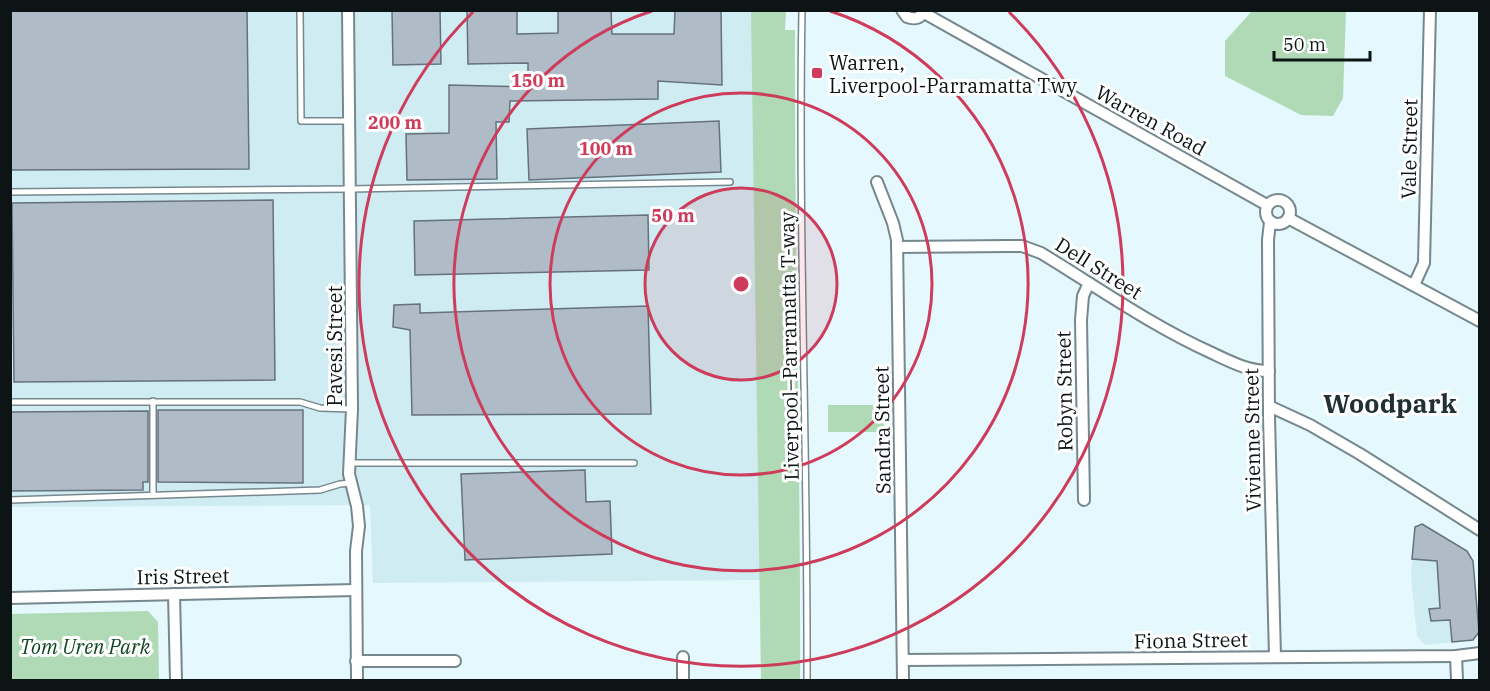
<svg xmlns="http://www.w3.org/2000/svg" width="1490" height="691" font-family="'IBM Plex Serif',serif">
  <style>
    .built { fill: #cfecf2 }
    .green { fill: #afdab5 }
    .building { fill: #afbcc8; stroke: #65717c; stroke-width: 1.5 }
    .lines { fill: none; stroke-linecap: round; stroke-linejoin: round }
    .service-casing { stroke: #76888d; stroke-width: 8 }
    .minor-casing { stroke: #76888d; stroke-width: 14 }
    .service { stroke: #fff; stroke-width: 5 }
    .minor { stroke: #fff; stroke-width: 10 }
    .ring { fill: none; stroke: #cd3d5b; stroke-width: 3 }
    .poi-dot { fill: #cd3d5b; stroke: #fff; stroke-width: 2 }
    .labels { text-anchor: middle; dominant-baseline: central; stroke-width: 6; stroke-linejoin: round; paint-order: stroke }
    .poi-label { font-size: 20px; fill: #0d1415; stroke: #fff; text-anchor: start }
    .street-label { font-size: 20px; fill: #0d1415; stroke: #fff }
    .park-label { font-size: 20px; font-style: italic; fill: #104620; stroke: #fff }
    .district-label { font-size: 26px; font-weight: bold; fill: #203034; stroke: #fff }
    .centre { fill: #cd3d5b; stroke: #fff; stroke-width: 3 }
    .ring-label { font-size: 18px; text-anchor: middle; font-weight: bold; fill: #cd3d5b; stroke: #fff; stroke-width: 6; stroke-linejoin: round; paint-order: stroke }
  </style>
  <rect width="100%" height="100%" fill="#e4f8fd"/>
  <!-- built -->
  <g class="built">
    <polygon points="10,11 761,11 768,580 373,583 370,505 11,507"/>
    <polygon points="1422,524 1467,551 1473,561 1479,632 1473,640 1425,645 1417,636 1411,576 1415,527"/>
  </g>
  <!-- green -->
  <g class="green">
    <path d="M751,11h35l-1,19h10c-1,217 6,434 5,650h-39z"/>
    <polygon points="1252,11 1346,11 1343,98 1333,116 1301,115 1225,76 1225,41"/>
    <rect x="828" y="405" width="56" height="27"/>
    <polygon points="148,611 158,622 159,680 11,680 11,614"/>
  </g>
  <!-- building -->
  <g class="building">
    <polygon points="10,10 247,10 249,169 10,170"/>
    <polygon points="392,10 440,10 441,64 393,65"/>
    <polygon points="467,10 517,10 517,34 558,33 558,10 611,10 612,34 674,34 675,10 721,10 722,85 658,81 658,99 510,101 509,122 496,122 497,179 407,180 406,134 449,133 449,85 528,87 528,63 468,64"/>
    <polygon points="719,121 721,172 529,180 527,129"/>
    <polygon points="273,200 275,380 14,382 12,203"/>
    <polygon points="648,215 649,270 415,275 414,221"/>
    <polygon points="420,304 420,313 648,306 651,414 412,415 410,330 393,327 394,305"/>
    <polygon points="158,410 303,410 303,483 158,482"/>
    <polygon points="148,411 148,482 143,482 143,490 10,491 10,412"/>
    <polygon points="585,470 586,502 610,501 612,554 465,560 461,474"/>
    <polygon points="1422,524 1467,551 1473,561 1479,632 1473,640 1452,642 1450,620 1431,621 1429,609 1440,608 1437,561 1412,559 1415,527"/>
  </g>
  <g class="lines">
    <defs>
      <g id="service">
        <polyline points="300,10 301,121 350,121"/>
        <path d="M802,10c-4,224 6,447 5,670"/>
        <polyline points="10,192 350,189 730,182"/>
        <polyline points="153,401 153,495"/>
        <polyline points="10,402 300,402 320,408 352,409"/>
        <polyline points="349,463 634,463"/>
        <polyline points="10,500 320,490 340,484 351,483"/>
      </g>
      <g id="minor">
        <polyline points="348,10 352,409 349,474 357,506 359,526 356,551 357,680"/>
        <path d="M902,10l5,7c8,3 14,1 18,-7"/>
        <polyline points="924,13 1267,205"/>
        <polyline points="877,182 893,223 897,240 903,680"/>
        <circle cx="1278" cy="212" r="12"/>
        <polyline points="1288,218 1480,321"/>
        <polyline points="1270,222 1268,240 1269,417 1275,657"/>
        <path d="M897,247l110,-1h15l19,7c56,34 111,73 171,100 19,9 36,18 57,18"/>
        <polyline points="1414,285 1424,263 1430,10"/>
        <polyline points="1269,406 1310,425 1360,454 1480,530"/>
        <polyline points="1084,500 1081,320 1083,296 1089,283"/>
        <polyline points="174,594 176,680"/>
        <polyline points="10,598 356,590"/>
        <polyline points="1456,656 1457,680"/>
        <polyline points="683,657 683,680"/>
        <polyline points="903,660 1456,656 1480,653"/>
        <polyline points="356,661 455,661"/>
      </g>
    </defs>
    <!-- service casing -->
    <use href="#service" class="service-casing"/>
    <!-- minor casing -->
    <use href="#minor" class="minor-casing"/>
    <!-- service -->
    <use href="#service" class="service"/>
    <!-- minor -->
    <use href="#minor" class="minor"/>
  </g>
  <!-- distance rings -->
  <circle cx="741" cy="284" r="96" fill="#cd3d5b" fill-opacity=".12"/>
  <g class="ring">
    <circle cx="741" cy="284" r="96"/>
    <circle cx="741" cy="284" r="191"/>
    <path d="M830 11A287 287 0 1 1 652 11"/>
    <path d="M1009 12A382 382 0 1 1 473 12"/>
  </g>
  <!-- markers -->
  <rect class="poi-dot" x="811" y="67" width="12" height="12" rx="3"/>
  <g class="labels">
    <!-- poi labels -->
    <g class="poi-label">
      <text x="829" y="62">Warren,<tspan x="829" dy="23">Liverpool-Parramatta Twy</tspan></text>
    </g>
    <!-- street labels -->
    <g class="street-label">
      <text transform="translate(1151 120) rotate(29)">Warren Road</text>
      <text transform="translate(1409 149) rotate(-89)">Vale Street</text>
      <text transform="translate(1099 268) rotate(32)">Dell Street</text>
      <text transform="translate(334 346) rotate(-90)">Pavesi Street</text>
      <text transform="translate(789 346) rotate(-91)">Liverpool–Parramatta T-way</text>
      <text transform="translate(1064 391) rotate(-91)">Robyn Street</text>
      <text transform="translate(882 430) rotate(-91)">Sandra Street</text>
      <text transform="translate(1252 440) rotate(-91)">Vivienne Street</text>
      <text transform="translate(183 576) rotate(-1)">Iris Street</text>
      <text transform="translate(1191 640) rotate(-1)">Fiona Street</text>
    </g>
    <!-- park labels -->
    <g class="park-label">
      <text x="85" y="646">Tom Uren Park</text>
    </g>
    <!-- district labels -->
    <g class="district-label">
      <text x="1390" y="403">Woodpark</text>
    </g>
  </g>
  <circle cx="741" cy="284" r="9" class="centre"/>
  <g class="ring-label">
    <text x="538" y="87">150 m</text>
    <text x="395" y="129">200 m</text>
    <text x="606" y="155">100 m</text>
    <text x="673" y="222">50 m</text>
  </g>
  <!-- border -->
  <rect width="1490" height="691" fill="none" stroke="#0d1415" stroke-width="24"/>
  <!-- scale -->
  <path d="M1274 51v9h96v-9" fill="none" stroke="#0d1415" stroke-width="3"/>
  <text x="1283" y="51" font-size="18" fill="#0d1415" stroke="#ffffff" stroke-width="4.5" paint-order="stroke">50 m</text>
</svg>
